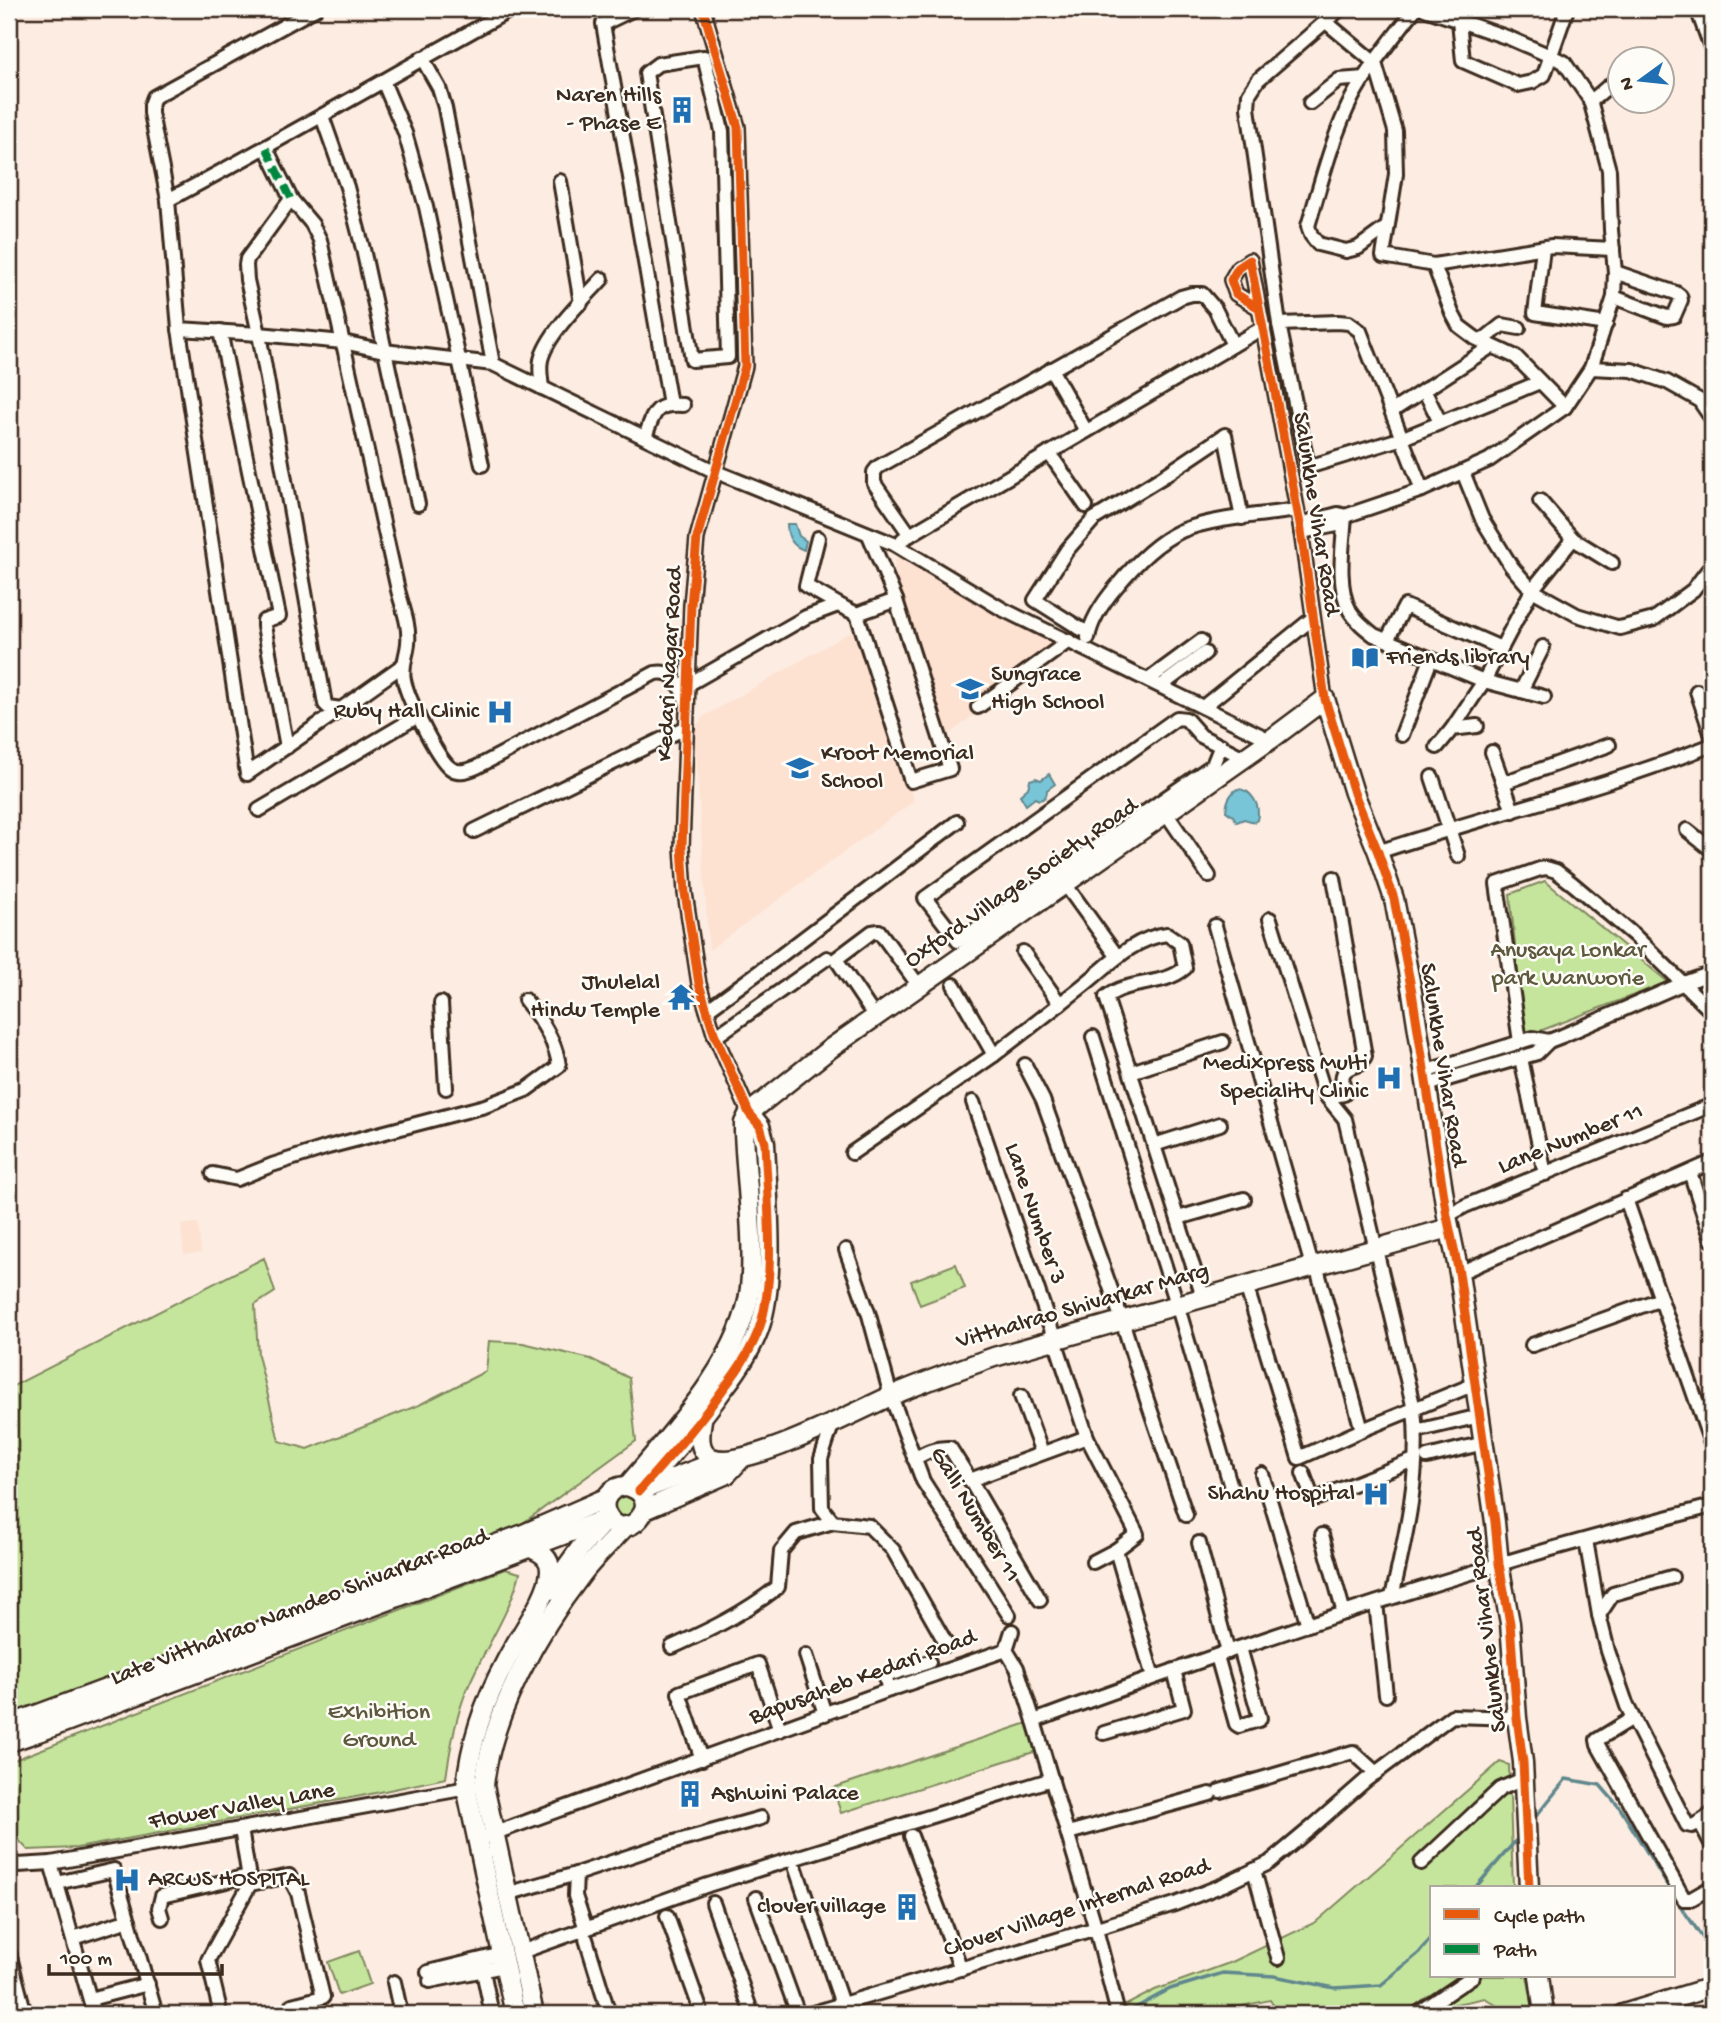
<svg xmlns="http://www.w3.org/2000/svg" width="1721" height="2023" font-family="'Gochi Hand',sans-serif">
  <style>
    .built { fill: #fde1d1 }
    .green { fill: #c5e59d; stroke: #80885e; stroke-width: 2 }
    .water { fill: #78c5d7; stroke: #60878d; stroke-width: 2 }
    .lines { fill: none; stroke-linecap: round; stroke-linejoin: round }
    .stream { stroke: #60878d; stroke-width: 3.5 }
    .street-casing { stroke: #3b2a1e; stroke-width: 18 }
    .secondary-casing { stroke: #3b2a1e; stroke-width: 23 }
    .street { stroke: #fdfcf7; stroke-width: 12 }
    .secondary { stroke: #fdfcf7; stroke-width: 18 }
    .quiet { stroke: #00873e; stroke-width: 7; stroke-dasharray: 14 7; stroke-linecap: butt }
    .cycleway-casing { stroke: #fdfcf7; stroke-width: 13 }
    .cycleway { stroke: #e8590c; stroke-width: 9 }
    .labels { text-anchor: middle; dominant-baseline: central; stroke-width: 5; stroke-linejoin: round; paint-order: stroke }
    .poi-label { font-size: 24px; fill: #3b2a1e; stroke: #fdfcf7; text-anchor: end }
    .street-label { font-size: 24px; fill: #3b2a1e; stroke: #fdfcf7 }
    .park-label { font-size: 24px; fill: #5e593e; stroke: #fdfcf7 }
  </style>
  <rect width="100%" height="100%" fill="#fdece1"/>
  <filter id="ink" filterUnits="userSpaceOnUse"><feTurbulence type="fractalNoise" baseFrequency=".0143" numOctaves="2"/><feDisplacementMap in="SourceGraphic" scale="14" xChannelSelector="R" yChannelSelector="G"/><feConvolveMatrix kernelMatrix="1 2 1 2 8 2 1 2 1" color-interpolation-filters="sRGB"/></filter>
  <g filter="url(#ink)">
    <!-- built -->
    <g class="built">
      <polygon points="899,556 905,556 1066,643 948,735 894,568 895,561"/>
      <polygon points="856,629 914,801 709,950 695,736 697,725 703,717"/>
      <polygon points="198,1223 201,1253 184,1254 181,1225"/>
    </g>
    <!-- green -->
    <g class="green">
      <polygon points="1545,881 1668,982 1524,1037 1510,894"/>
      <polygon points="264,1258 275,1292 255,1305 258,1355 279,1441 308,1449 419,1405 486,1371 489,1341 523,1343 591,1359 629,1378 636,1441 516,1528 26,1716 9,1698 9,1499 14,1493 17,1450 9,1443 9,1388"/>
      <polygon points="956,1264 965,1288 920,1305 911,1281"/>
      <polygon points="652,1487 633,1520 624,1520 608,1507 614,1496"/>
      <path d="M505,1569l15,4c-11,43 -38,79 -54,119 -11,27 -16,57 -20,86l-85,18 -284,52 -49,2 -18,-19 -1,-69z"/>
      <polygon points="1034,1721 1043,1749 841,1813 833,1788"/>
      <polygon points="1500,1762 1509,1765 1513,1888 1432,1888 1432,1976 1527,1976 1533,2007 1508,2013 1485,1998 1447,2006 1437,2014 1279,2014 1270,2000 1203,2014 1128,2014 1126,2005 1155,1990 1232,1962 1316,1922"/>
      <polygon points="359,1951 370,1984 339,1995 328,1962"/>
    </g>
    <!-- water -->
    <g class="water">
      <path d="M787,524h8l4,12 7,5 -2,9c-12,-4 -17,-14 -17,-26z"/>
      <path d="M1049,774l6,10 -8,6c0,6 -2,9 -8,10l-4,-2 -9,7 -6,-10 8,-7 2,-8 6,-2 5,2z"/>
      <path d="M1237,789c15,0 24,17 20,31l-3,2 -10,-3 -7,3 -4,-6 -7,-5c1,-10 3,-16 11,-22z"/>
    </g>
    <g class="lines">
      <!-- stream -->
      <g class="stream">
        <polyline points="1533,1820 1566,1779 1600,1785 1620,1808 1669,1888"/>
        <polyline points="1475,1888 1519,1837"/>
        <polyline points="1674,1897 1712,1951"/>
        <polyline points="1124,2014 1170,1989 1223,1973 1274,1976 1335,1988 1381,1985 1419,1953 1432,1937"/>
      </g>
      <defs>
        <g id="street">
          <path d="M315,9l-161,88 -3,8v8l17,87c116,-61 229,-128 344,-191"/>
          <polyline points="634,9 603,24 670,404"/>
          <polyline points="703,9 738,127 745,366 697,538 691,605 682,847 685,893 699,984 714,1033 749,1113"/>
          <polyline points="1340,9 1258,80 1249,94 1248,108 1279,324 1308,467 1403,438 1540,382"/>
          <polyline points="1697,9 1712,50"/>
          <polyline points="1459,21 1463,61 1518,85 1532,82 1544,75 1567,9"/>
          <polyline points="1326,22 1375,63 1395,131 1396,174 1383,256 1434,265 1452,313 1459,326 1475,338 1516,357 1565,407"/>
          <polygon points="704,57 722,131 728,357 692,360 646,73 658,64"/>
          <polyline points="422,58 439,88 445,108 493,364"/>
          <polyline points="383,81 405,133 426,207 482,465"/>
          <polyline points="1590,102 1611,84 1620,83"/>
          <polyline points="1310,103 1339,80 1365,78"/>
          <polyline points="322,116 347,187 363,249 418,504"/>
          <path d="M266,148l25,51 21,25 8,16 78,350c4,16 12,35 10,53 -1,13 -7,23 -4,37 3,16 34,82 48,89 8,5 17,1 25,-2l178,-94c21,-4 24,12 31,28"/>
          <polyline points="560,181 581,303"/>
          <polyline points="291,199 247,259 246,265 247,280 259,334 325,704 328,707 341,709 403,665"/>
          <polyline points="168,200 179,329 259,334 343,342 384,351 493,364 714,471 894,544 1002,609 1270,740"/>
          <path d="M1387,227l-29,21 -12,3 -28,-7 -7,-9 -3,-9c13,-43 24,-88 44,-128 17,-32 42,-61 63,-89"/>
          <polyline points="1543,248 1535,313 1606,324"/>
          <polyline points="1434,265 1552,246 1613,249"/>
          <polyline points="1614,297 1667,317 1674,316 1681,300 1680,296 1676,293 1615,272"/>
          <polyline points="1259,308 1236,294 1231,280 1238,268 1250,260 1300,524 1325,699"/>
          <polyline points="1279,324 1338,322 1349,323 1360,331 1422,490"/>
          <polyline points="179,329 247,774 341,709"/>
          <polyline points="220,331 279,616 264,621 264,626 287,747"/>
          <polyline points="1482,341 1502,325 1519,328"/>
          <polyline points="1591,368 1632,370 1667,382 1699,400 1712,419"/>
          <polyline points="1051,369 1086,431"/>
          <path d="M542,388c-1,-10 -3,-19 -1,-28 6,-26 43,-61 61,-81"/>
          <polyline points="1424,390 1440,422"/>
          <polyline points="1392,411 1492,346"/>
          <path d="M645,437c9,-24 9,-34 38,-32"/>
          <polyline points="1049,453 1086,506"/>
          <polyline points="1463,472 1482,519 1511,566 1532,590 1577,615 1620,628 1654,619 1693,590 1712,565"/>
          <polyline points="1540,501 1573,539 1612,563"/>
          <path d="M1345,516c-2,28 -9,70 5,95 6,10 15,17 24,24l110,46 60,16"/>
          <polyline points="1300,524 1338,514 1345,516 1422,490 1489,460 1565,407 1591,368 1614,297 1615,272 1611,230 1609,170 1590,100 1564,62 1509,38 1425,9"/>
          <polyline points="1301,532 1337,525 1345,516"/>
          <polyline points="910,535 874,483 874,472 878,467 1181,297 1192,294 1202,294 1215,309 1233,345"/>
          <polyline points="818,538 806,586 843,607"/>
          <polyline points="903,539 1264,327"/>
          <polyline points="857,614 896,600"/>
          <polyline points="1089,632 1081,629 1035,600 1067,550 1094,519 1164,476 1225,435 1242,518"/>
          <path d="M1088,638c3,-18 17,-38 28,-51 18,-22 39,-44 65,-56 31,-13 82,-16 116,-21"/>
          <polyline points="1387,640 1405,606 1501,648"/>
          <polyline points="1148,680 1201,641"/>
          <polyline points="689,684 806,617 838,605 857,614 911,781 950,769 896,600 869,535"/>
          <polyline points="1161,686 1205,653"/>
          <polyline points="1521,691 1543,647"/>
          <polyline points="1697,691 1711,733"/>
          <polyline points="978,707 1069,641"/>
          <polyline points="1203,707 1313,618"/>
          <polyline points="1452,729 1484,681 1532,590 1573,539"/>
          <polyline points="1402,735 1431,659"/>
          <polyline points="1221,745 1213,765 988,922 958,941 925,898 1177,718 1186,719 1201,736 1244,758"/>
          <polyline points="1437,747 1452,729 1477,726"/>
          <polyline points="1492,752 1513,811"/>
          <polyline points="1432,777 1458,856"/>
          <polyline points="1503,783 1609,745"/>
          <polyline points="259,810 418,716"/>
          <polyline points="1166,813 1209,876"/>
          <polyline points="1687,830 1712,850"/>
          <polyline points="474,831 687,727"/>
          <path d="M1378,852c111,-37 225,-64 334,-107"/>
          <polyline points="1065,884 1117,956"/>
          <path d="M1270,919l53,169 4,9 18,22 69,290c7,62 -8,127 -22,188"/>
          <polyline points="1215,926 1312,1266"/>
          <polyline points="1023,952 1060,1004"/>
          <path d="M954,985l40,70c29,-22 57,-44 86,-67 26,-20 52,-50 87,-54l13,9 5,25c-22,19 -56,11 -79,29l97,300"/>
          <polyline points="441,1003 446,1088"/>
          <polyline points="707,1010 775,960 957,822"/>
          <polyline points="875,1017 836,959 872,932 879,931 919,986"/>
          <polyline points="715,1037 827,958"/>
          <polyline points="1093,1037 1177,1304 1231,1487"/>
          <polyline points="1520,1042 1497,884 1540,869 1546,868 1556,871 1573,884 1635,936 1712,1012"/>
          <polyline points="1521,1058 1545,1174"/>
          <polyline points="1025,1065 1043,1100 1122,1320 1146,1397 1186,1515"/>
          <polyline points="1131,1072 1223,1042"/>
          <polyline points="1424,1072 1533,1038 1549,1041 1562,1036 1684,983 1712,973"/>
          <polyline points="1427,1085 1537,1053 1549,1041"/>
          <path d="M1327,1097l17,-3c-3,-20 -4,-24 16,-30l5,-8 -31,-178"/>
          <polyline points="973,1102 1055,1340 1087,1437 1137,1534 1116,1550 1093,1562"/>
          <polyline points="1154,1145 1220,1124"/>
          <polyline points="852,1153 994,1055"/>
          <polyline points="1690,1172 1712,1240"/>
          <path d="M213,1174l24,5 35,-14 56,-18 157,-41 41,-16 33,-24c-3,-25 -18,-47 -34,-66"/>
          <polyline points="1626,1199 1712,1446"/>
          <polyline points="1447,1216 1465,1206 1712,1105"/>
          <polyline points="1178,1218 1244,1199"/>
          <polyline points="846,1250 869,1315 891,1396 923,1481 1009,1615"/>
          <polyline points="1316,1265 1362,1430"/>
          <polyline points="1459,1273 1712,1162"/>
          <polyline points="1246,1285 1299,1458 1362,1430 1475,1384"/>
          <polyline points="1532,1345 1661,1299"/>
          <polyline points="1021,1396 1042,1453"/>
          <polyline points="832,1425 821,1459 822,1508 833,1522 869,1526 893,1550 947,1645"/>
          <polyline points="1416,1431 1480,1416"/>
          <polyline points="1427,1457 1484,1443"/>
          <path d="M914,1459c12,-7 22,-12 36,-11l20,32 70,120"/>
          <polyline points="1303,1473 1312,1497 1318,1498 1414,1460"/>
          <polyline points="1262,1474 1308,1625"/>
          <polyline points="970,1480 1087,1437"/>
          <polyline points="1322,1535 1344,1613"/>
          <polyline points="1586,1540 1599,1615 1608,1651 1627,1706 1687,1825 1692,1826 1700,1822 1712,1845"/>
          <polyline points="1199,1543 1228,1652"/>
          <polyline points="1116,1550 1153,1677"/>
          <polyline points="1376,1603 1386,1695"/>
          <polyline points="1599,1615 1613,1594 1672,1577"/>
          <path d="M672,1647c40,-18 71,-33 106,-60l3,-36 15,-18 37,-11"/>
          <polyline points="1006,1650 1012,1631"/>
          <polyline points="806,1655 825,1714"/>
          <polyline points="1217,1656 1236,1724 1239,1726 1259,1720 1260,1718 1240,1648"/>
          <polyline points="889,1690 885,1676 929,1662"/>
          <polyline points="1633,1718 1597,1740 1598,1745 1684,1899 1691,1899 1712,1887"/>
          <path d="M1034,1721c153,-57 307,-109 463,-156 71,-22 143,-40 215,-59"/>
          <polyline points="1104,1733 1184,1709 1174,1670"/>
          <polyline points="702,1759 679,1693 758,1664 780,1730"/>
          <polyline points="1220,1791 1353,1752 1376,1773"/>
          <polyline points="1700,1822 1712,1814"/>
          <polyline points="1068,1833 1210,1794"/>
          <polyline points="487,1836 889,1690 1006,1650 1017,1668 1034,1721 1096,1929 1118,2014"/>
          <polyline points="911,1836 961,1969"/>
          <polyline points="9,1859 18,1865 51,1863 473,1787"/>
          <polyline points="51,1863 94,2014"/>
          <polyline points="1421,1863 1500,1789 1523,1779"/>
          <polyline points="796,1869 842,2004"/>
          <polyline points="1254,1870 1278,1958"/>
          <polyline points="57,1883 114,1870 156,2014"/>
          <polyline points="250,1884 289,1876 298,1893 323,1997 292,2005"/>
          <polyline points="517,1891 576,1874"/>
          <polyline points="756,1898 798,2014"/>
          <polyline points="713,1903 752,2014"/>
          <polyline points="667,1916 702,2014"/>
          <polyline points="162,1918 159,1908 162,1896 248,1876"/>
          <polyline points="586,1929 575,1896 576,1874 660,1846 761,1818"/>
          <polyline points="73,1938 129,1920"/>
          <polyline points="586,1939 609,2014"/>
          <polyline points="521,1952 708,1885 1052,1779"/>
          <polyline points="9,1953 25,2014"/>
          <polyline points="483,1971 492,2014"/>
          <polyline points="428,1972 502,1954"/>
          <polyline points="430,1981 504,1966"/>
          <polyline points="394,1982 401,2014"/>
          <polyline points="90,1999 148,1984"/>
          <polyline points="219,2006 208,1960 250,1884 241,1829"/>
          <polyline points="809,2014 1110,1924 1175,1904 1223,1885 1269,1863 1311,1828 1366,1780 1452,1716 1517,1718"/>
          <polyline points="1417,2014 1473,1976"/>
        </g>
        <g id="secondary">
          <path d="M702,1420c-2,13 -5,32 10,38 32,13 147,-48 181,-63 33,-14 67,-26 101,-38l455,-129"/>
          <path d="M627,1486c43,13 -3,63 -20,29 -8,-16 5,-29 20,-29 45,-53 116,-129 123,-198 5,-48 -4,-107 -6,-156v-9l5,-10 82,-65 439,-308 55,-41 29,94 24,59 16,47 18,93 35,224 12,57 36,249 4,42 11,59 7,95 6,44 6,126"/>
          <polyline points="642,1490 721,1460"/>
          <path d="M639,1491c29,-33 59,-66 85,-103 14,-18 27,-37 35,-59 18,-50 8,-133 6,-186l-5,-17 -11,-13"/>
          <polyline points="644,1510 727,1474 741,1459"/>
          <polyline points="550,1590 581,1547 604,1522"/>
          <polyline points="9,1725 521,1535 606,1498"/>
          <polyline points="9,1742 47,1729 608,1518"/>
          <polyline points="1539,1976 1544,2014"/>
          <path d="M515,2014l-49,-227c4,-44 19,-87 40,-126 12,-24 44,-66 44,-91 0,-13 -9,-17 -19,-22"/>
          <path d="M534,2014l-50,-228c7,-72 54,-155 98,-212 13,-17 29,-32 44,-48"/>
          <polyline points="1623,2014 1712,1987"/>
        </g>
      </defs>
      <!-- street casing -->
      <use href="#street" class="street-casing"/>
      <!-- secondary casing -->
      <use href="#secondary" class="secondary-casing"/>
      <!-- street -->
      <use href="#street" class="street"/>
      <!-- secondary -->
      <use href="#secondary" class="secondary"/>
      <!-- quiet -->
      <polyline class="quiet" points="266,148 291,199"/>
      <defs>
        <g id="cycleway">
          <polyline points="1259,308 1236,294 1231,280 1238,268 1250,260 1300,524 1325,699 1354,793 1378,852 1394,899 1412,992 1447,1216 1459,1273 1495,1522 1499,1564 1510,1623 1517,1718 1523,1762 1529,1888"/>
          <path d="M639,1491c29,-33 59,-66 85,-103 14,-18 27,-37 35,-59 18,-50 8,-133 6,-186l-5,-17 -11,-13 -35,-80 -15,-49 -14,-91 -3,-46 9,-242 6,-67 48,-172 -7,-239 -35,-118"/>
        </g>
      </defs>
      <!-- cycleway casing -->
      <use href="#cycleway" class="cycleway-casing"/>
      <!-- cycleway -->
      <use href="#cycleway" class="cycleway"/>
    </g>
  </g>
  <!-- icons -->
  <defs>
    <symbol id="building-bare" viewBox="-9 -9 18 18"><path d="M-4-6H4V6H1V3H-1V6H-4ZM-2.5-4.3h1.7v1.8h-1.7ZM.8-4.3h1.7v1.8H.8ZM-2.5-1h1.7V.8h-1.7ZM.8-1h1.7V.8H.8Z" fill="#1f6fb2" stroke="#fdfcf7" stroke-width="2.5" paint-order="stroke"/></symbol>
    <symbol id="library-bare" viewBox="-9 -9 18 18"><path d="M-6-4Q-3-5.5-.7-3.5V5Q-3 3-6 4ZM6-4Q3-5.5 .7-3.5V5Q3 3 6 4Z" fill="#1f6fb2" stroke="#fdfcf7" stroke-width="2.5" paint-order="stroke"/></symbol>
    <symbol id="school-bare" viewBox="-9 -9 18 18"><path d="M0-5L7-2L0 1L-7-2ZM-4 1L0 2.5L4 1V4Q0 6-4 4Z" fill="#1f6fb2" stroke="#fdfcf7" stroke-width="2.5" paint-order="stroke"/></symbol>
    <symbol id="hospital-bare" viewBox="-9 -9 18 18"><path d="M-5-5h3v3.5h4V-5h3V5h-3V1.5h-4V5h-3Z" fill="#1f6fb2" stroke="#fdfcf7" stroke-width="2.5" paint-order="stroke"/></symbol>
    <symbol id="temple-bare" viewBox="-9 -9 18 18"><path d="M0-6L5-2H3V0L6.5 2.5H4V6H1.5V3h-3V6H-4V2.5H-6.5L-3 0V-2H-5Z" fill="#1f6fb2" stroke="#fdfcf7" stroke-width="2.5" paint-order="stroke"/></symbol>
  </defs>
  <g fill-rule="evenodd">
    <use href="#building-bare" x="663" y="91" width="38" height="38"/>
    <use href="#library-bare" x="1346" y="639" width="38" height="38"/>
    <use href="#school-bare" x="951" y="670" width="38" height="38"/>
    <use href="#hospital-bare" x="481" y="693" width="38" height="38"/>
    <use href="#school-bare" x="781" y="749" width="38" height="38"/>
    <use href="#temple-bare" x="662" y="978" width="38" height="38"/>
    <use href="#hospital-bare" x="1370" y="1059" width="38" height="38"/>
    <use href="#hospital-bare" x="1357" y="1475" width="38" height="38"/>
    <use href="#building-bare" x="671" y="1775" width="38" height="38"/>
    <use href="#hospital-bare" x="108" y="1861" width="38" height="38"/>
    <use href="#building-bare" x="888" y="1888" width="38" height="38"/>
  </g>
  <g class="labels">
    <!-- poi labels -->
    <g class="poi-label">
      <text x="661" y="96">Naren Hills<tspan x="661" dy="28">- Phase E</tspan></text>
      <text x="1386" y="658" text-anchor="start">Friends library</text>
      <text x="991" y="675" text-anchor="start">Sungrace<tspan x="991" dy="28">High School</tspan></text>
      <text x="479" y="712">Ruby Hall Clinic</text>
      <text x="821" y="754" text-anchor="start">Kroot Memorial<tspan x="821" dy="28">School</tspan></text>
      <text x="660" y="983">Jhulelal<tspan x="660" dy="28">Hindu Temple</tspan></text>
      <text x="1368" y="1064">Medixpress Multi<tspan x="1368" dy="28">Speciality Clinic</tspan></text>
      <text x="1355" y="1494">Shahu Hospital</text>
      <text x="711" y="1794" text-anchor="start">Ashwini Palace</text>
      <text x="148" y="1880" text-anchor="start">ARCUS HOSPITAL</text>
      <text x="886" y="1907">clover village</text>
    </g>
    <!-- street labels -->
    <g class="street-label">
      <text transform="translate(1315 514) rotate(81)">Salunkhe Vihar Road</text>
      <text transform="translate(671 664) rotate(-87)">Kedari Nagar Road</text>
      <text transform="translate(1022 884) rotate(-35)">Oxford Village Society Road</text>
      <text transform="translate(1442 1065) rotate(81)">Salunkhe Vihar Road</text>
      <text transform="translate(1571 1140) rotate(-22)">Lane Number 11</text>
      <text transform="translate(1034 1214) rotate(71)">Lane Number 3</text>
      <text transform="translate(1083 1307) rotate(-16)">Vitthalrao Shivarkar Marg</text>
      <text transform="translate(974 1515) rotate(59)">Galli Number 11</text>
      <text transform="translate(300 1608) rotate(-21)">Late Vitthalrao Namdeo Shivarkar Road</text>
      <text transform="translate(1488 1630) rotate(-97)">Salunkhe Vihar Road</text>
      <text transform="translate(863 1678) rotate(-20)">Bapusaheb Kedari Road</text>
      <text transform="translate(242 1807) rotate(-10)">Flower Valley Lane</text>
      <text transform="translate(1077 1909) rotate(-18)">Clover Village Internal Road</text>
    </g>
    <!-- park labels -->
    <g class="park-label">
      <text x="1568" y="951">Anusaya Lonkar<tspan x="1568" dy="28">park Wanworie</tspan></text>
      <text x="379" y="1713">Exhibition<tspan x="379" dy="28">Ground</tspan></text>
    </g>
  </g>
  <!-- margin -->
  <rect width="1721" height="2023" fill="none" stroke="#fdfcf7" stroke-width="35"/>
  <rect x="18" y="18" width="1686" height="1988" fill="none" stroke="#3b2a1e" stroke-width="2.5" filter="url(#ink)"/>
  <!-- legend -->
  <rect x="1430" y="1886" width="245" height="91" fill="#fdfcf7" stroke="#afa8a0" stroke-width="2"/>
  <rect x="1444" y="1909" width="35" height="10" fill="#e8590c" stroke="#afa8a0" stroke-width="2"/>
  <text x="1494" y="1922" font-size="21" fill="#3b2a1e">Cycle path</text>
  <rect x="1444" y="1944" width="35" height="10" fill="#00873e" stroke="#afa8a0" stroke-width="2"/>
  <text x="1494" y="1956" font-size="21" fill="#3b2a1e">Path</text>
  <!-- north arrow -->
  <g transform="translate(1641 80) rotate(255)"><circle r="33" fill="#fdfcf7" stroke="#afa8a0" stroke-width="2"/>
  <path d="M0-5L12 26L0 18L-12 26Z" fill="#1f6fb2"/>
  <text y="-10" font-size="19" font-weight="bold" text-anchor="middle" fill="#3b2a1e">N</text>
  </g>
  <!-- scale -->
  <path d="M49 1964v10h173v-10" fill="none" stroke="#3b2a1e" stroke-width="3.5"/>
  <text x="60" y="1964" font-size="21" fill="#3b2a1e" stroke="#fdfcf7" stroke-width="5" paint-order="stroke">100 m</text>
</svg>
